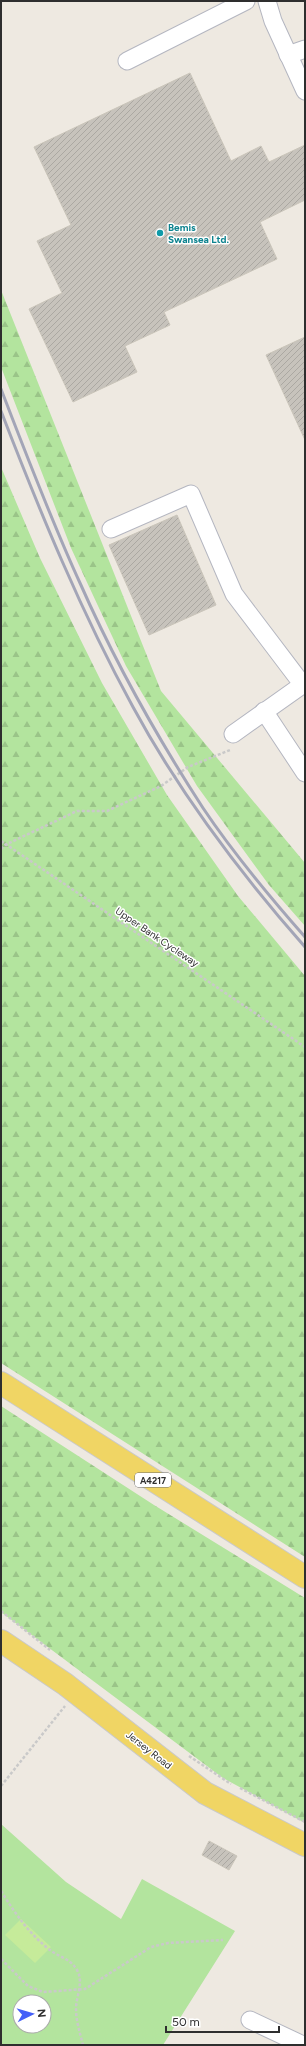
<svg xmlns="http://www.w3.org/2000/svg" width="306" height="2046" font-family="Figtree,sans-serif">
  <style>
    .forest { fill: url(#forest-firs) }
    .park { fill: #b3e49e; fill-rule: evenodd }
    .pitch { fill: #c6eb9a }
    .building { fill: url(#building-hatch); stroke: #cac5ba }
    .lines { fill: none; stroke-linecap: round; stroke-linejoin: round }
    .minor-casing { stroke: #b4b6c0; stroke-width: 19 }
    .major-casing { stroke: #c9c9c9; stroke-width: 24 }
    .path { stroke: #c9c9c9; stroke-width: 2.5; stroke-dasharray: 3 2; stroke-linecap: butt }
    .minor { stroke: #fff; stroke-width: 17 }
    .major { stroke: #f0d564; stroke-width: 22 }
    .rail { stroke: #a3a5b7; stroke-width: 3 }
    .culture-dot { fill: #0f9aa8; stroke: #fff; stroke-width: 1.5 }
    .labels { text-anchor: middle; dominant-baseline: central; stroke-width: 3; stroke-linejoin: round; paint-order: stroke }
    .shield { fill: #fff; stroke: #6d6d6d; stroke-width: 1 }
    .shield-label { font-size: 9px; font-weight: bold; fill: #2e2e2e }
    .culture-label { font-size: 10px; font-weight: bold; fill: #0d838f; stroke: #fff; text-anchor: start }
    .street-label { font-size: 10px; fill: #2e2e2e; stroke: #fff }
  </style>
  <defs>
    <pattern id="forest-firs" width="22" height="20" patternUnits="userSpaceOnUse"><rect width="22" height="20" fill="#b3e49e"/><path d="M5 1l3.5 6h-7zM16 11l3.5 6h-7z" fill="#9ac488"/></pattern>
    <pattern id="building-hatch" width="6" height="6" patternUnits="userSpaceOnUse"><rect width="6" height="6" fill="#c7c3bc"/><path d="M-1 1l2-2M0 6l6-6M5 7l2-2" fill="none" stroke="#aba8a2"/></pattern>
  </defs>
  <rect width="100%" height="100%" fill="#eee9e1"/>
  <!-- forest -->
  <g class="forest">
    <polygon points="1,290 161,691 305,863 305,926 269,885 197,786 126,666 71,548 1,367"/>
    <polygon points="1,467 40,558 102,683 167,795 238,896 305,976 305,1557 1,1363"/>
    <polygon points="1,1406 154,1505 305,1598 305,1823 223,1778 1,1612"/>
  </g>
  <!-- park -->
  <path class="park" d="M1,1824l65,58 55,37 21,-40 93,52 -72,114h-162zM20,2002h24v24h-24z"/>
  <!-- pitch -->
  <polygon class="pitch" points="21,1919 51,1947 35,1963 5,1935"/>
  <!-- building -->
  <g class="building">
    <polygon points="190,73 231,161 261,146 269,162 305,145 305,200 260,222 277,259 164,312 170,325 125,346 137,372 73,402 29,309 62,293 37,241 71,225 34,147"/>
    <polygon points="305,337 305,440 266,355"/>
    <polygon points="177,515 216,605 149,635 109,545"/>
    <polygon points="209,1841 237,1856 229,1870 202,1855"/>
  </g>
  <g class="lines">
    <defs>
      <g id="minor">
        <polyline points="267,1 273,21 305,91"/>
        <polyline points="288,55 305,49"/>
        <polyline points="127,61 246,1"/>
        <polyline points="111,529 191,494 234,594 303,685"/>
        <polyline points="264,711 305,773"/>
        <polyline points="233,734 305,683"/>
        <polyline points="250,2020 303,2045"/>
      </g>
      <g id="major">
        <polyline points="1,1383 305,1577"/>
        <polyline points="1,1641 65,1684 205,1793 305,1845"/>
      </g>
    </defs>
    <!-- minor casing -->
    <use href="#minor" class="minor-casing"/>
    <!-- major casing -->
    <use href="#major" class="major-casing"/>
    <!-- path -->
    <g class="path">
      <polyline points="1,841 305,1047"/>
      <polyline points="1,849 5,845 77,811 107,811 161,786 188,767 230,750"/>
      <polyline points="1,1611 50,1650"/>
      <polyline points="189,1756 231,1784"/>
      <polyline points="1,1786 65,1706"/>
      <polyline points="240,1788 305,1822"/>
      <path d="M1,1891c14,22 28,43 49,59 9,7 21,9 27,20 7,12 -1,27 -1,39 0,12 4,24 7,36"/>
      <polyline points="1,1959 28,1986 43,1992 85,1989 151,1947 168,1943 223,1940"/>
    </g>
    <!-- minor -->
    <use href="#minor" class="minor"/>
    <!-- major -->
    <use href="#major" class="major"/>
    <!-- rail -->
    <g class="rail">
      <path d="M1,389c25,65 50,131 79,194 34,77 77,154 123,225 30,45 66,88 102,129"/>
      <path d="M1,411c39,101 80,201 132,296 47,87 107,166 172,240"/>
    </g>
  </g>
  <!-- markers -->
  <circle class="culture-dot" cx="160" cy="233" r="4"/>
  <g class="labels">
    <!-- shield labels -->
    <rect class="shield" x="135" y="1473" width="36" height="14" rx="3"/>
    <g class="shield-label">
      <text x="153" y="1480">A4217</text>
    </g>
    <!-- culture labels -->
    <g class="culture-label">
      <text x="168" y="227">Bemis<tspan x="168" dy="12">Swansea Ltd.</tspan></text>
    </g>
    <!-- street labels -->
    <g class="street-label">
      <text transform="translate(157 937) rotate(34)">Upper Bank Cycleway</text>
      <text transform="translate(149 1750) rotate(38)">Jersey Road</text>
    </g>
  </g>
  <!-- border -->
  <rect width="306" height="2046" fill="none" stroke="#2e2e2e" stroke-width="4"/>
  <!-- north arrow -->
  <g transform="translate(32 2014) rotate(85)"><circle r="19" fill="#ffffff" stroke="#ababab"/>
  <path d="M0-3L7 15L0 10L-7 15Z" fill="#445ff8"/>
  <text y="-6" font-size="11" font-weight="bold" text-anchor="middle" fill="#2e2e2e">N</text>
  </g>
  <!-- scale -->
  <path d="M166 2026v6h113v-6" fill="none" stroke="#2e2e2e" stroke-width="2"/>
  <text x="172" y="2026" font-size="12" fill="#2e2e2e" stroke="#ffffff" stroke-width="3" paint-order="stroke">50 m</text>
</svg>
